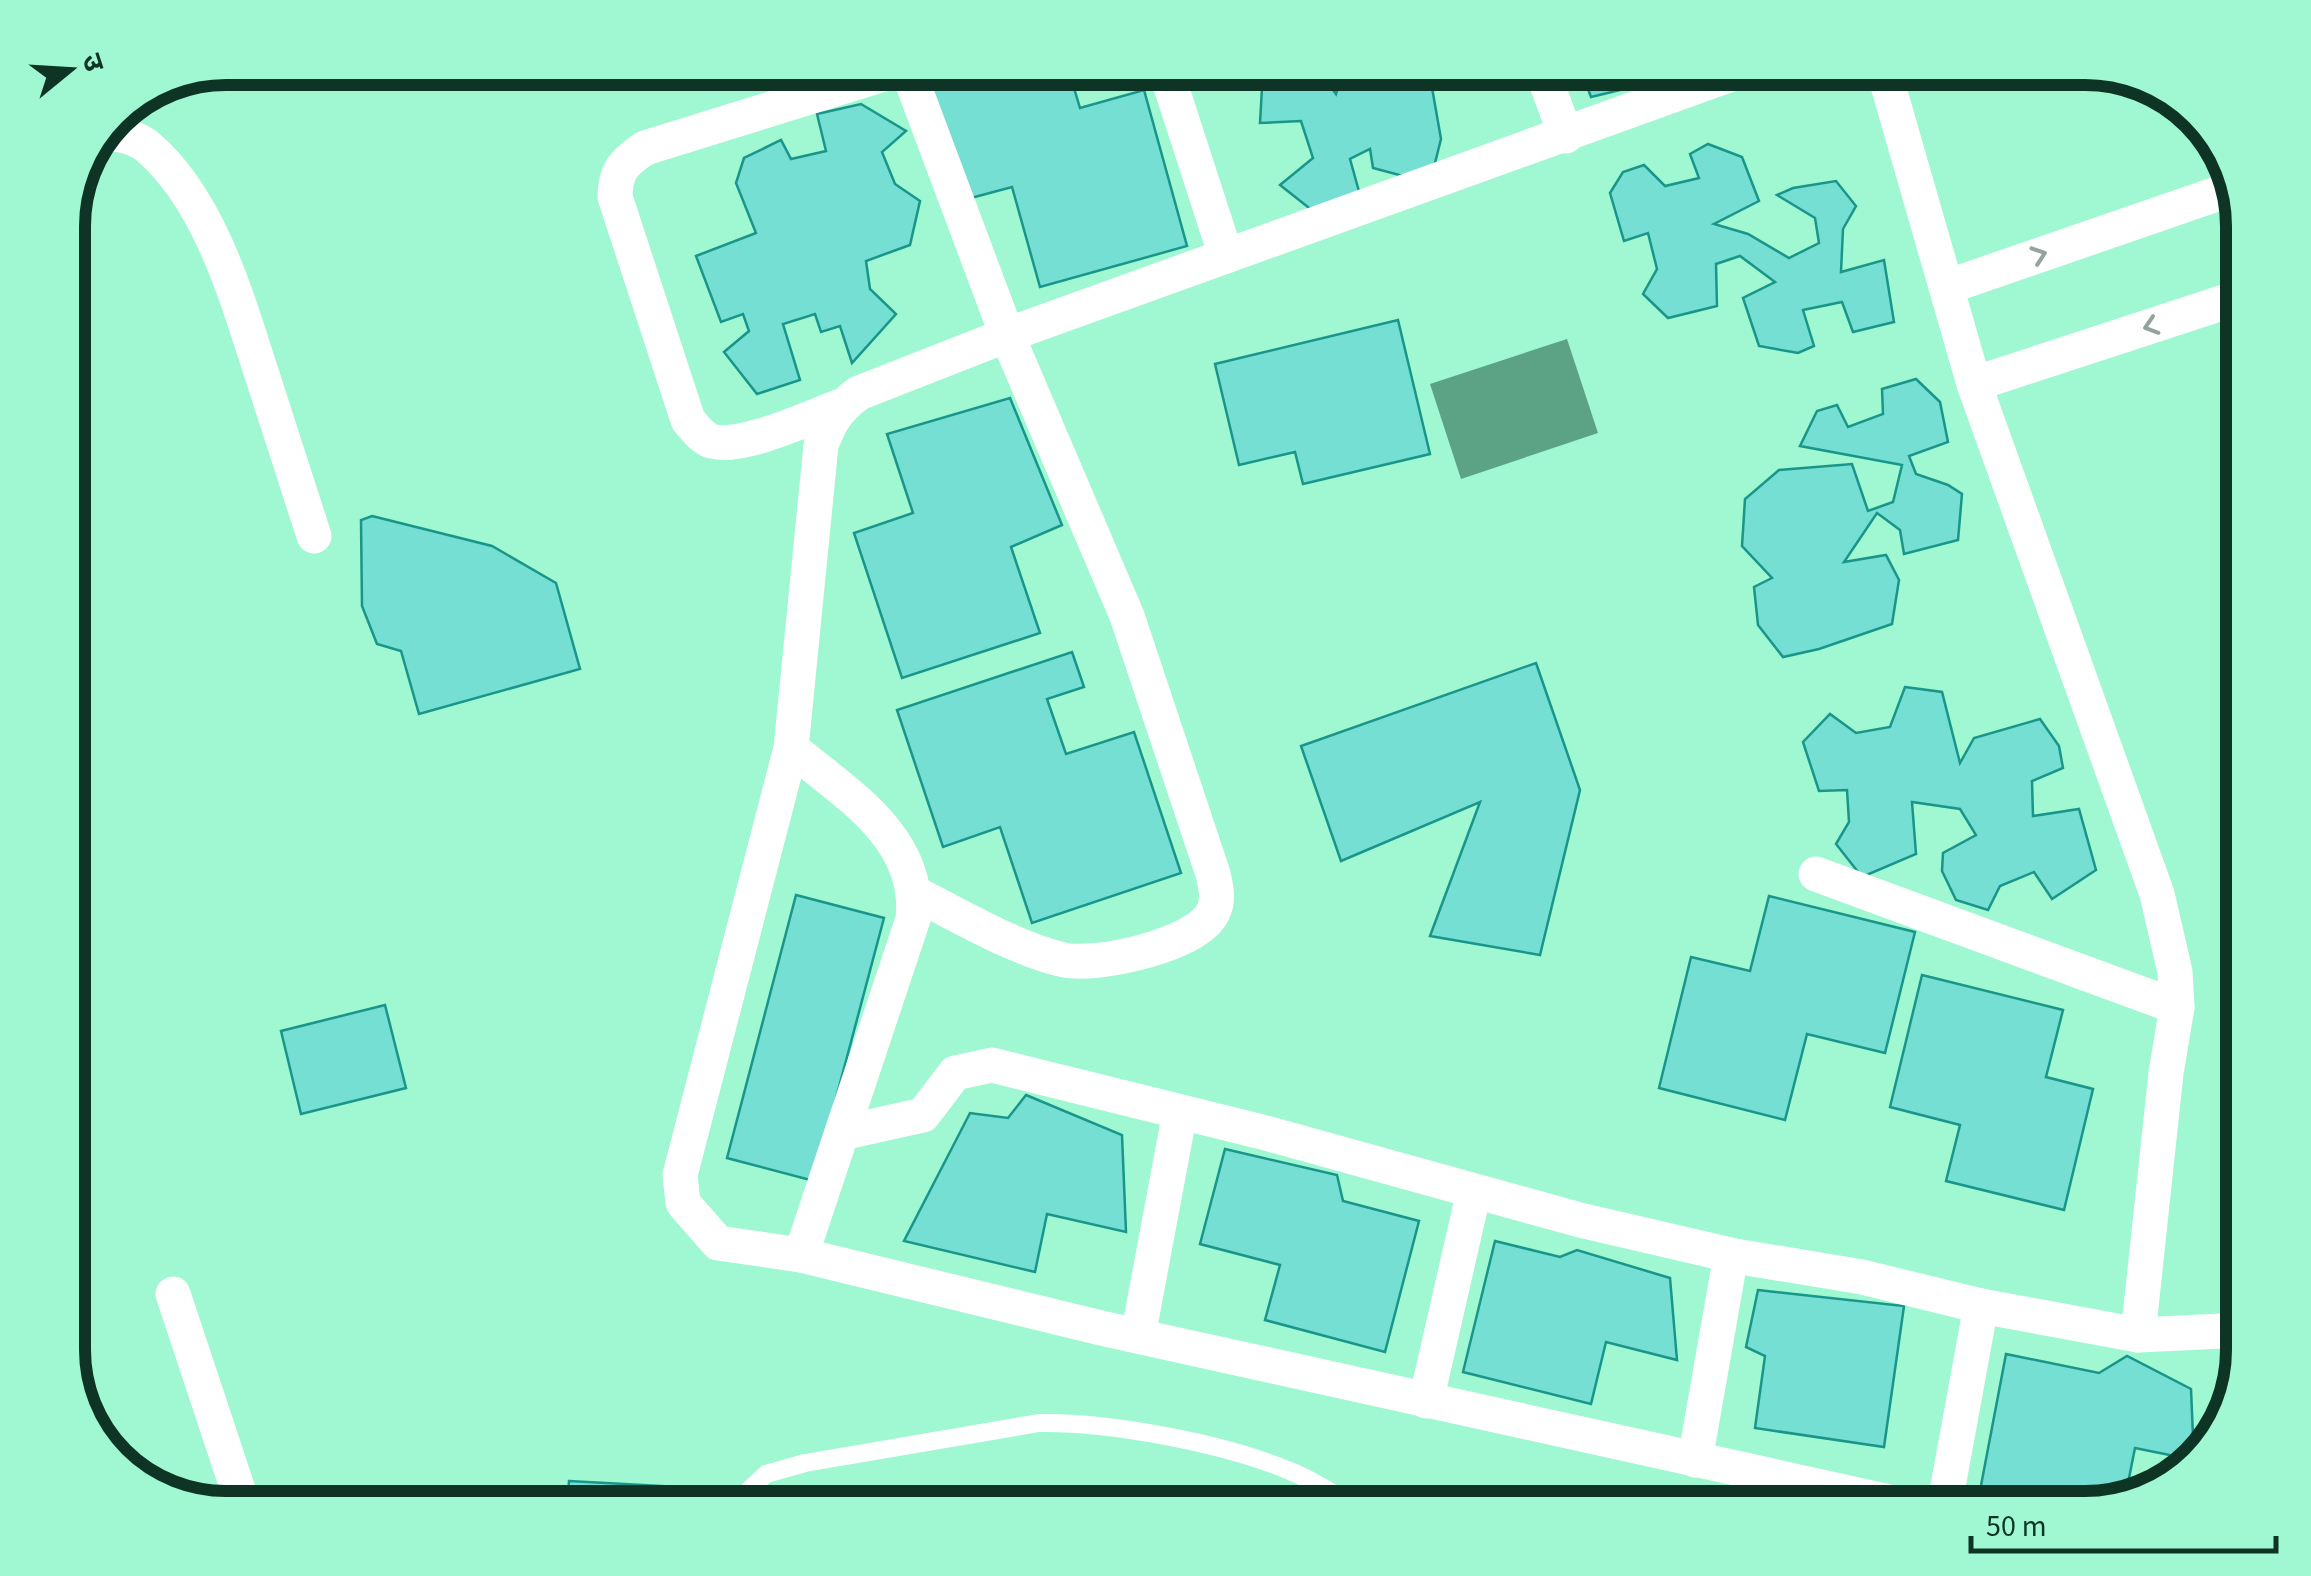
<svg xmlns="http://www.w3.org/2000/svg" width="2311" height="1576" font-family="'Source Sans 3','Noto Sans Devanagari',sans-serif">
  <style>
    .water { fill: #5ca285 }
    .building { fill: #74dfd2; stroke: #19958a; stroke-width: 2.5 }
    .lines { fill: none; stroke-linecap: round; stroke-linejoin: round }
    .service { stroke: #fff; stroke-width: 18 }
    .minor { stroke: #fff; stroke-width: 35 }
    .oneway { stroke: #93a49d }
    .rim { fill: none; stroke: #0e3426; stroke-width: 12 }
  </style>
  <rect width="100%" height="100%" fill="#9ff8d1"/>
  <!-- water -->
  <polygon class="water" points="1567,339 1598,433 1461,479 1430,384"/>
  <!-- building -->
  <g class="building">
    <polygon points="987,68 1068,68 1080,108 1144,90 1187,246 1040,287 1012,187 971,198 929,90"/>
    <polygon points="1344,68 1464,68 1431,82 1441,139 1435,163 1414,179 1373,168 1370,149 1350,159 1360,195 1318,215 1280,185 1313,158 1301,121 1260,123 1262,88 1278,78 1317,69 1336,94"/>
    <polygon points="1580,68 1648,68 1628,88 1591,97"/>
    <polygon points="861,104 906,131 882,152 895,184 920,201 910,245 866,261 870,289 896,314 852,363 840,326 821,332 815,314 783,324 800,380 757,394 724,352 749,331 743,314 721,322 696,256 756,233 736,183 744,158 781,140 791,159 826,151 817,114"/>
    <polygon points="1708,144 1742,157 1759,201 1714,224 1748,234 1789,258 1819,243 1815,218 1777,195 1793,188 1836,181 1856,206 1843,229 1841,272 1884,260 1894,322 1853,332 1842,302 1803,310 1814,346 1798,353 1759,346 1743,298 1775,282 1740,256 1716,264 1717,306 1668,318 1643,294 1657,269 1648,233 1624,241 1610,193 1623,172 1644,165 1665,186 1699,178 1690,154"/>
    <polygon points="1398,320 1430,454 1303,484 1295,452 1239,465 1215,364"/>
    <polygon points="1916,379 1940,402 1948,442 1909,456 1916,474 1948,485 1962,494 1958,540 1904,554 1900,530 1877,513 1844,562 1886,555 1899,580 1892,624 1819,649 1783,657 1758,625 1754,587 1772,578 1742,546 1745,499 1779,470 1852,464 1868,511 1893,502 1902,465 1800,446 1817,411 1837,405 1848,427 1883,414 1882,389"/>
    <polygon points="1010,398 1062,525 1011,547 1040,633 902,678 854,533 913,513 887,434"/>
    <polygon points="372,516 492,546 556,583 580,669 419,714 401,651 377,644 362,606 361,520"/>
    <polygon points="1072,652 1084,687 1047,699 1066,754 1134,732 1181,873 1032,923 1000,827 943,847 897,710"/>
    <polygon points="1536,663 1580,790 1540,955 1430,936 1480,802 1341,861 1301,746"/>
    <polygon points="1905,687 1942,692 1960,763 1974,738 2040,719 2059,746 2063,768 2032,781 2033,816 2079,809 2096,870 2052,899 2034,872 2000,886 1988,910 1956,900 1942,871 1943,853 1976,835 1960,809 1912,802 1916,854 1862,877 1836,844 1849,822 1847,790 1819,791 1803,742 1830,714 1856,733 1890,727"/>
    <polygon points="796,895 884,918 814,1181 727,1158"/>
    <polygon points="1769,896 1915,932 1885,1053 1807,1034 1785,1120 1659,1088 1691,957 1750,971"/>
    <polygon points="1922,975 2063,1010 2046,1077 2093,1089 2064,1210 1946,1181 1960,1125 1890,1107"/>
    <polygon points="385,1005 406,1088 301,1114 281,1031"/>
    <polygon points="1026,1095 1122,1135 1126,1232 1047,1214 1035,1272 904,1241 970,1113 1008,1118"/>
    <polygon points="1225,1149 1337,1175 1343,1201 1419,1221 1385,1352 1265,1320 1280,1265 1200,1244"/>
    <polygon points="1495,1241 1560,1257 1577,1250 1670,1278 1677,1360 1606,1342 1591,1404 1463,1372"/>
    <polygon points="1758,1290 1904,1306 1884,1447 1755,1428 1765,1356 1746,1347"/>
    <polygon points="2006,1354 2099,1373 2127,1356 2191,1389 2194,1460 2135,1448 2125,1498 2086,1508 2040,1508 1979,1496"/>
    <polygon points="569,1481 697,1488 696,1508 567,1508"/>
  </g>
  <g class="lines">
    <!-- service -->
    <path class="service" d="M740,1508l8,-17 18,-17 39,-11 234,-40c72,-1 184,20 251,48 23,9 46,25 68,37"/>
    <!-- minor -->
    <g class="minor">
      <path d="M907,68l100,267 120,281 86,258c3,13 6,26 0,38 -15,33 -116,55 -149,48 -51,-12 -101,-43 -148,-66"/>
      <polyline points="1165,68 1226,256"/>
      <polyline points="1541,68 1566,136"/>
      <path d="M1748,68l-741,267 -148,58c-21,15 -29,28 -38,52l-30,303 -111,427 3,28 35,40 83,12 300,73 816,180"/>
      <polyline points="1883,68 1974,384 2157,894 2175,972 2177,1007 2166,1073 2138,1335"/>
      <path d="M105,133c16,1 31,4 43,14 64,55 91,158 116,234 17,52 33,103 50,155"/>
      <polyline points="1947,287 2234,188"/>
      <polyline points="1974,384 2243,296"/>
      <path d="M841,406c-31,11 -99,44 -130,35 -10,-4 -16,-13 -23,-21l-73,-223c0,-26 9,-35 30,-49l258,-80"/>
      <path d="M791,748c55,46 131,90 122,171l-112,336"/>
      <polyline points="1816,874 2177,1007"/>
      <polyline points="842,1133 923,1115 955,1073 992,1065 1262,1132 1580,1220 1735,1256 1862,1277 1981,1306 2138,1335 2243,1330"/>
      <polyline points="173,1294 244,1508"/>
      <polyline points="1138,1336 1180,1112"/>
      <polyline points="1426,1401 1474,1191"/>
      <polyline points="1695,1460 1731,1255"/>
      <polyline points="1944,1508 1981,1306"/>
    </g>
  </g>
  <!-- one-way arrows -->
  <defs><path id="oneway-chevron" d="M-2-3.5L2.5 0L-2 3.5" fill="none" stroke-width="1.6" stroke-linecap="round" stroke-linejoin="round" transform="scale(2.5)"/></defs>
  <g class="oneway">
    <use href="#oneway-chevron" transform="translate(2039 255) rotate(-19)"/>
    <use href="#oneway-chevron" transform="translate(2151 326) rotate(162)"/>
  </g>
  <!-- crop -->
  <path d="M0 0H2311V1576H0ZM226 85H2085A141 141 0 0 1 2226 226V1350A141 141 0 0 1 2085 1491H226A141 141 0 0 1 85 1350V226A141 141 0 0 1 226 85Z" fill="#9ff8d1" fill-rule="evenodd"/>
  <path class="rim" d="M226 85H2085A141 141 0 0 1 2226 226V1350A141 141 0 0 1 2085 1491H226A141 141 0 0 1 85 1350V226A141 141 0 0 1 226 85Z"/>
  <!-- north arrow -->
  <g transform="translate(70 70) rotate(72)" stroke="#9ff8d1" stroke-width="8" paint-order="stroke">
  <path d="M0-8L18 38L0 25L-18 38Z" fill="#0e3426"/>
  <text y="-15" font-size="28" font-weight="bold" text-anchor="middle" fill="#0e3426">उ</text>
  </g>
  <!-- scale -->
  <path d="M1971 1536v15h305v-15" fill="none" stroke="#0e3426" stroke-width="5"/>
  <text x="1986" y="1536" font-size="30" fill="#0e3426" stroke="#9ff8d1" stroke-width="8" paint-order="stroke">50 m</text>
</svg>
